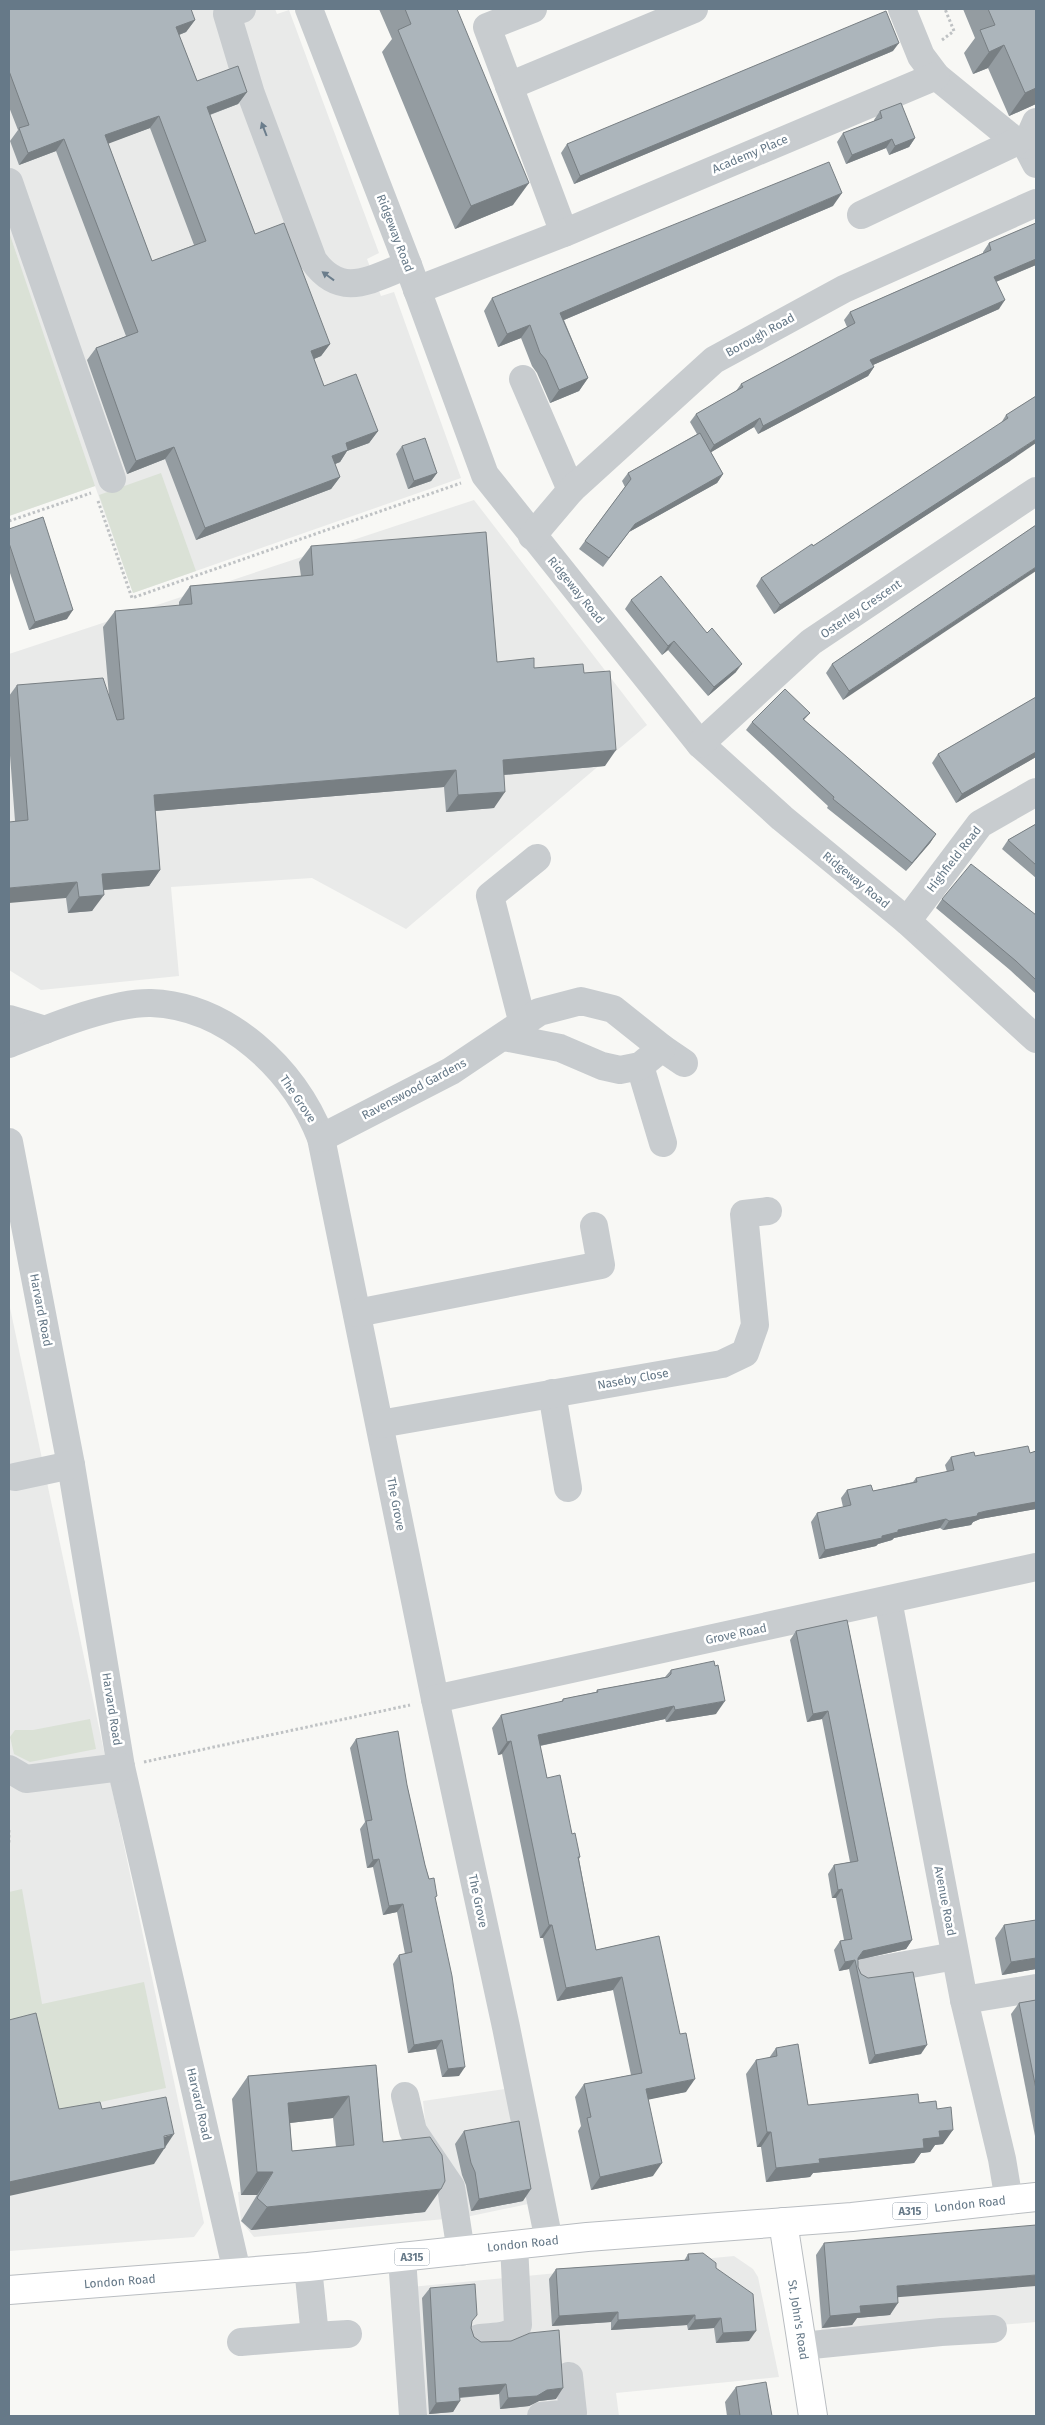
<svg xmlns="http://www.w3.org/2000/svg" width="1045" height="2425" font-family="'Fira Sans',sans-serif">
  <style>
    .built { fill: #e9eae9 }
    .green { fill: #dae1d6 }
    .lines { fill: none; stroke-linecap: round; stroke-linejoin: round }
    .major-casing { stroke: #b9bdc1; stroke-width: 30 }
    .path { stroke: #bfc2c4; stroke-width: 3; stroke-dasharray: 2.5 2.5; stroke-linecap: butt }
    .minor { stroke: #c8cccf; stroke-width: 28 }
    .major { stroke: #fff; stroke-width: 28 }
    .wall { fill: #949ca1; fill-rule: evenodd }
    .shaded-wall { fill: #787f83 }
    .building { fill: #acb5bb; stroke: #787f83; fill-rule: evenodd }
    .oneway { fill: #6b7d8c }
    .labels { text-anchor: middle; dominant-baseline: central; stroke-width: 5; stroke-linejoin: round; paint-order: stroke }
    .shield { fill: #fff; stroke: #94a1ac; stroke-width: 1 }
    .shield-label { font-size: 11px; font-weight: bold; fill: #667988 }
    .street-label { font-size: 12px; fill: #667988; stroke: #fff }
  </style>
  <rect width="100%" height="100%" fill="#f8f8f5"/>
  <!-- built -->
  <g class="built">
    <polygon points="9,9 275,9 277,14 289,10 379,253 367,259 381,296 394,292 461,478 133,593 95,486 9,516"/>
    <polygon points="474,500 647,725 406,929 312,878 171,887 179,976 41,990 9,970 9,654"/>
    <polygon points="9,1303 204,2223 194,2237 9,2251"/>
    <polygon points="512,2088 528,2204 466,2217 254,2237 241,2221 238,2192 430,2167 423,2101"/>
    <polygon points="1036,2237 1036,2322 822,2340 816,2255"/>
    <polygon points="734,2256 753,2269 758,2277 779,2377 616,2393 619,2416 401,2416 390,2289"/>
  </g>
  <!-- green -->
  <g class="green">
    <polygon points="9,232 95,486 9,516"/>
    <polygon points="161,473 196,571 133,593 99,495"/>
    <polygon points="90,1719 96,1749 30,1762 14,1754 10,1737 15,1730 33,1730"/>
    <polygon points="22,1889 42,2004 144,1982 166,2088 45,2114 9,2033 9,1892"/>
  </g>
  <g class="lines">
    <defs>
      <g id="major">
        <path id="s1" d="M783,2222l30,194"/>
        <path id="s2" d="M9,2290l299,-23 279,-30 265,-20 184,-20"/>
      </g>
    </defs>
    <!-- major casing -->
    <use href="#major" class="major-casing"/>
    <!-- path -->
    <g class="path">
      <polyline points="942,40 954,31 945,9"/>
      <polyline points="98,501 132,598 461,483"/>
      <polyline points="9,521 91,493"/>
      <polyline points="144,1762 410,1705"/>
      <polyline points="9,1830 9,1844"/>
    </g>
    <!-- minor -->
    <g class="minor">
      <path d="M242,9l-15,5 24,80 62,166c28,40 58,19 95,5"/>
      <polyline points="309,9 408,265 485,475 700,744 782,818 907,921 1036,1039"/>
      <polyline points="533,9 487,27 564,233"/>
      <polyline points="902,9 921,56 936,76 1013,139 1026,145 1036,164"/>
      <polyline points="509,86 694,9"/>
      <polyline points="1026,145 1036,122"/>
      <polyline points="9,182 112,479"/>
      <polyline points="861,215 1018,141"/>
      <polyline points="417,290 564,233 936,76"/>
      <polyline points="523,379 571,490"/>
      <polyline points="532,536 571,490 714,360 844,289 1036,203"/>
      <polyline points="700,744 811,642 1036,491"/>
      <polyline points="907,921 980,824 1036,792"/>
      <polyline points="9,1019 45,1030"/>
      <polyline points="523,1024 490,896 537,858"/>
      <path d="M9,1044c38,-15 102,-42 142,-41 77,3 143,66 170,135l114,561 71,328 43,214"/>
      <polyline points="662,1048 684,1063"/>
      <polyline points="640,1066 663,1143"/>
      <polyline points="321,1138 451,1071 539,1012 581,1001 613,1009 662,1048 640,1066 620,1070 602,1066 560,1048 504,1037"/>
      <polyline points="9,1142 71,1465 121,1767 237,2272"/>
      <polyline points="357,1313 601,1265 594,1226"/>
      <polyline points="552,1393 568,1488"/>
      <polyline points="380,1424 722,1364 745,1353 755,1325 744,1214 768,1211"/>
      <polyline points="15,1477 71,1465"/>
      <polyline points="888,1600 964,2000 1002,2159 1009,2201"/>
      <polyline points="435,1699 1036,1567"/>
      <polyline points="9,1769 26,1779 121,1767"/>
      <polyline points="867,1972 955,1956"/>
      <polyline points="964,2000 1036,1988"/>
      <polyline points="405,2096 413,2131 451,2187 461,2252"/>
      <polyline points="402,2258 413,2416"/>
      <polyline points="308,2267 315,2336 348,2334"/>
      <path d="M479,2338c14,-2 32,1 39,-13l-4,-80"/>
      <polyline points="241,2342 315,2336"/>
      <polyline points="802,2346 941,2332 993,2329"/>
      <polyline points="541,2416 573,2413 569,2376"/>
    </g>
    <!-- major -->
    <use href="#major" class="major"/>
  </g>
  <!-- wall -->
  <g class="wall">
    <path d="M9,9l186,11 -9,12 -7,3 18,46 50,11 -9,12 -28,11 45,119 75,110 -9,12 -7,3 10,27 54,45 -9,12 -22,8 -7,11 -5,2 5,13 -9,12 -135,51 -31,-81 -38,15 -40,-114 9,-12 30,-12 -70,-185 -37,14 -9,-24 8,-11 -9,-23zM150,128l44,117 -42,16 -44,-118z"/>
    <polygon points="379,9 457,9 513,205 455,229 382,52 392,39"/>
    <polygon points="963,9 1036,9 1036,104 1009,116 988,68 973,74 964,53 975,38"/>
    <polygon points="893,51 574,184 561,153 567,144"/>
    <polygon points="880,111 915,138 909,147 889,155 886,148 846,164 837,142 843,133 874,121 874,120"/>
    <polygon points="833,206 564,320 588,378 579,391 550,403 537,373 532,366 521,338 498,347 484,311 492,298"/>
    <polygon points="1036,223 1036,265 996,282 999,309 873,365 874,367 868,376 758,434 754,427 711,452 723,474 717,483 629,532 603,567 579,549 625,487 622,481 628,473 697,434 690,422 696,414 736,391 741,384 847,327 844,320 850,312 983,253 983,252 989,243"/>
    <polygon points="1036,396 1010,461 774,614 756,586 761,578 813,546 1001,423 1006,415"/>
    <polygon points="402,446 437,473 431,481 408,489 396,454"/>
    <polygon points="1036,525 843,700 826,673 832,664"/>
    <polygon points="9,529 67,619 29,630 9,570"/>
    <polygon points="311,546 497,662 534,668 584,673 605,766 504,775 494,808 446,812 444,787 155,811 160,870 149,886 103,890 92,911 68,913 66,898 15,821 9,742 9,696 17,685 109,696 103,627 115,611 179,606 179,602 190,586 301,576 299,562"/>
    <polygon points="631,600 736,672 708,696 668,650 662,655 625,609"/>
    <polygon points="1036,697 1036,757 956,803 932,763 938,754"/>
    <polygon points="810,713 804,720 936,834 930,843 906,871 827,808 828,806 746,730 752,722"/>
    <polygon points="1036,824 1036,878 1002,849 1008,840"/>
    <polygon points="942,899 1036,915 1036,994 1010,970 936,908"/>
    <polygon points="1036,1451 1036,1509 980,1519 973,1522 971,1525 943,1530 940,1528 894,1538 892,1540 878,1544 876,1546 819,1559 811,1522 817,1513 843,1507 841,1498 847,1490 873,1491 913,1482 916,1478 947,1472 945,1465 951,1457 975,1456 1030,1453"/>
    <polygon points="847,1620 912,1940 906,1949 858,1960 858,1967 861,1974 921,2054 869,2064 849,1969 839,1971 834,1950 840,1941 844,1940 836,1898 832,1898 828,1874 834,1865 850,1862 822,1719 807,1722 790,1640 796,1631"/>
    <polygon points="671,1670 716,1714 666,1722 665,1719 540,1746 547,1778 572,1834 580,1857 579,1859 596,1950 659,1936 686,2092 648,2099 653,2176 591,2190 578,2131 581,2126 575,2097 584,2084 631,2075 613,1990 557,2001 543,1938 540,1938 502,1754 498,1755 492,1728 501,1715 561,1702 563,1699 596,1692 597,1690 665,1677"/>
    <polygon points="356,1739 407,1785 425,1865 435,1899 459,2076 442,2077 436,2049 408,2053 393,1964 399,1955 405,1954 397,1912 383,1915 373,1867 367,1868 360,1829 365,1822 350,1748"/>
    <polygon points="1036,1920 1036,1969 1002,1975 995,1938 1004,1925"/>
    <polygon points="1036,2000 1036,2141 1011,2014 1019,2003"/>
    <polygon points="776,2048 808,2105 919,2103 943,2144 935,2145 930,2152 921,2153 914,2163 813,2173 810,2177 766,2182 761,2147 757,2147 746,2074 756,2060 769,2058"/>
    <path d="M376,2065l7,77 42,70 -174,18 -10,-9 16,-26h-16l-9,-96 16,-23zM333,2118l3,29 -44,4 -2,-28z"/>
    <polygon points="464,2131 523,2201 471,2211 466,2185 462,2175 455,2144"/>
    <polygon points="824,2243 898,2297 890,2315 857,2318 852,2325 822,2328 816,2255"/>
    <polygon points="688,2254 716,2268 749,2341 716,2343 714,2328 688,2330 687,2325 611,2330 611,2322 552,2326 549,2279 556,2269 684,2261"/>
    <polygon points="430,2288 472,2322 471,2328 474,2337 556,2399 539,2401 529,2406 500,2409 499,2394 460,2398 453,2412 429,2414 422,2298"/>
    <polygon points="736,2387 772,2416 727,2416 725,2402"/>
  </g>
  <!-- shaded-wall -->
  <g class="shaded-wall">
    <polygon points="195,20 186,32 168,39 176,27"/>
    <polygon points="899,43 893,51 574,184 580,176"/>
    <polygon points="1004,45 988,68 973,74 989,52"/>
    <polygon points="1036,88 1036,104 1009,116 1025,93"/>
    <polygon points="247,92 238,104 198,119 207,107"/>
    <polygon points="159,116 150,128 97,148 105,135"/>
    <polygon points="915,138 909,147 889,155 895,146"/>
    <polygon points="64,139 56,151 19,165 28,153"/>
    <polygon points="892,139 886,148 846,164 852,155"/>
    <polygon points="529,183 513,205 455,229 471,206"/>
    <polygon points="842,193 833,206 552,325 560,313"/>
    <polygon points="1036,259 1036,265 988,285 994,277"/>
    <polygon points="1005,300 999,309 864,369 870,360"/>
    <polygon points="530,325 521,338 498,347 507,334"/>
    <polygon points="330,344 321,356 302,364 311,351"/>
    <polygon points="874,367 868,376 758,434 763,426"/>
    <polygon points="588,378 579,391 550,403 559,390"/>
    <polygon points="760,418 754,427 708,454 714,445"/>
    <polygon points="378,431 369,443 347,451 340,462 323,469 332,456 346,443"/>
    <polygon points="1036,439 1036,443 1010,461 774,614 780,605"/>
    <polygon points="174,447 165,459 127,474 136,461"/>
    <polygon points="437,473 431,481 408,489 414,481"/>
    <polygon points="723,474 717,483 629,532 603,567 635,524"/>
    <polygon points="340,477 331,489 196,540 205,528"/>
    <polygon points="1036,567 1036,571 843,700 849,691"/>
    <polygon points="73,610 67,619 29,630 35,622"/>
    <polygon points="674,641 668,650 662,655 668,646"/>
    <polygon points="742,664 736,672 708,696 714,687"/>
    <polygon points="616,750 605,766 491,776 503,760"/>
    <polygon points="1036,752 1036,757 956,803 962,794"/>
    <polygon points="456,770 444,787 143,812 154,795"/>
    <polygon points="505,792 494,808 446,812 458,795"/>
    <polygon points="936,834 930,843 906,871 912,863"/>
    <polygon points="160,870 149,886 91,891 102,874"/>
    <polygon points="77,882 66,898 9,903 9,888"/>
    <polygon points="104,895 92,911 68,913 79,897"/>
    <polygon points="1036,1502 1036,1509 980,1519 973,1522 971,1525 943,1530 949,1521 986,1511"/>
    <polygon points="946,1519 940,1528 894,1538 892,1540 878,1544 876,1546 819,1559 825,1550 882,1536 898,1530"/>
    <polygon points="725,1701 716,1714 666,1722 675,1710"/>
    <polygon points="674,1706 665,1719 529,1748 538,1735"/>
    <polygon points="828,1711 822,1719 807,1722 813,1714"/>
    <polygon points="511,1741 502,1754 498,1755 507,1742"/>
    <polygon points="379,1859 373,1867 367,1868 373,1860"/>
    <polygon points="842,1889 836,1898 832,1898 838,1890"/>
    <polygon points="403,1904 397,1912 383,1915 389,1906"/>
    <polygon points="549,1925 552,1925 543,1938 540,1938"/>
    <polygon points="912,1940 906,1949 857,1960 853,1966 863,1951"/>
    <polygon points="1036,1958 1036,1969 1002,1975 1011,1962"/>
    <polygon points="855,1960 849,1969 839,1971 845,1962"/>
    <polygon points="622,1977 613,1990 557,2001 566,1988"/>
    <polygon points="442,2040 436,2049 408,2053 414,2045"/>
    <polygon points="927,2045 921,2054 869,2064 875,2055"/>
    <polygon points="465,2067 459,2076 442,2077 448,2069"/>
    <polygon points="695,2079 686,2092 637,2102 646,2089"/>
    <polygon points="349,2096 333,2118 272,2125 288,2103"/>
    <polygon points="953,2130 943,2144 935,2145 930,2152 921,2153 914,2163 813,2173 810,2177 766,2182 776,2168 923,2139 939,2131"/>
    <polygon points="767,2132 771,2132 761,2147 757,2147"/>
    <polygon points="174,2134 154,2164 9,2196 9,2182"/>
    <polygon points="662,2163 653,2176 591,2190 600,2177"/>
    <polygon points="257,2172 273,2172 257,2195 241,2195"/>
    <polygon points="441,2189 425,2212 251,2230 267,2207"/>
    <polygon points="531,2189 523,2201 471,2211 479,2199"/>
    <polygon points="1036,2275 1036,2286 888,2298 897,2286"/>
    <polygon points="898,2303 890,2315 857,2318 852,2325 822,2328 830,2316 860,2306"/>
    <polygon points="618,2312 611,2322 552,2326 559,2316"/>
    <polygon points="695,2315 687,2325 611,2330 618,2320"/>
    <polygon points="721,2318 714,2328 688,2330 695,2320"/>
    <polygon points="756,2331 749,2341 716,2343 723,2333"/>
    <polygon points="506,2384 499,2394 452,2398 459,2388"/>
    <polygon points="563,2388 556,2399 539,2401 529,2406 500,2409 508,2398 547,2390"/>
    <polygon points="460,2401 453,2412 429,2414 436,2403"/>
  </g>
  <!-- building -->
  <g class="building">
    <path d="M9,9h182l4,11 -19,7 21,54 41,-15 9,26 -40,15 48,127 29,-11 46,121 -19,7 13,35 32,-12 22,57 -32,12 2,7 -16,6 8,21 -135,51 -31,-81 -38,14 -40,-113 42,-16 -74,-193 -36,14 -9,-25 10,-3 -20,-54zM159,116l47,125 -54,20 -47,-126z"/>
    <polygon points="405,9 457,9 529,183 471,206 398,30 411,24"/>
    <polygon points="988,9 1036,9 1036,88 1025,93 1004,45 989,52 980,30 995,25"/>
    <polygon points="886,11 899,43 580,176 567,144"/>
    <polygon points="901,103 915,138 895,146 892,139 852,155 843,133 882,118 880,111"/>
    <polygon points="829,162 842,193 560,313 588,378 559,390 546,360 540,353 530,325 507,334 492,298"/>
    <polygon points="1036,223 1036,259 994,277 1005,300 870,360 874,367 763,426 760,418 714,445 696,414 743,387 741,384 855,323 850,312 991,250 989,243"/>
    <polygon points="1036,396 1036,439 780,605 761,578 812,544 813,546 1008,418 1006,415"/>
    <polygon points="700,433 723,474 635,524 609,558 585,541 631,479 628,473"/>
    <polygon points="425,438 437,473 414,481 402,446"/>
    <polygon points="43,517 73,610 35,622 9,543 9,529"/>
    <polygon points="1036,525 1036,567 849,691 832,664"/>
    <polygon points="486,532 497,662 534,658 534,668 583,664 584,673 610,671 616,750 503,760 505,792 458,795 456,770 154,795 160,870 102,874 104,895 79,897 77,882 9,888 9,822 28,820 17,685 103,678 117,720 124,719 115,611 192,604 190,586 313,575 311,546"/>
    <polygon points="661,576 707,633 712,628 742,664 714,687 674,641 668,646 631,600"/>
    <polygon points="785,689 810,713 803,719 936,834 912,863 833,799 834,797 752,722"/>
    <polygon points="1036,697 1036,752 962,794 938,754"/>
    <polygon points="1036,824 1036,865 1008,840"/>
    <polygon points="971,864 1036,915 1036,980 1016,961 942,899"/>
    <polygon points="1028,1446 1030,1453 1036,1451 1036,1502 986,1511 978,1513 977,1516 949,1521 946,1519 898,1530 898,1532 882,1536 882,1538 825,1550 817,1513 851,1505 847,1490 871,1485 873,1491 917,1482 916,1478 954,1470 951,1457 974,1452 975,1456"/>
    <polygon points="847,1620 912,1940 863,1951 858,1958 858,1967 861,1974 868,1978 913,1972 927,2045 875,2055 855,1960 845,1962 840,1941 852,1939 842,1889 838,1890 834,1865 858,1861 828,1711 813,1714 796,1631"/>
    <polygon points="714,1661 715,1666 718,1665 725,1701 675,1710 674,1706 538,1735 547,1778 560,1775 572,1834 575,1833 580,1857 578,1857 596,1950 659,1936 680,2034 686,2033 695,2079 646,2089 662,2163 600,2177 587,2118 591,2117 584,2084 642,2073 622,1977 566,1988 552,1925 549,1925 511,1741 507,1742 501,1715 563,1701 563,1699 598,1692 597,1690 668,1677 671,1674 671,1670"/>
    <polygon points="398,1731 407,1785 425,1865 429,1879 434,1878 437,1896 435,1897 452,1976 465,2067 448,2069 442,2040 414,2045 399,1955 412,1952 403,1904 389,1906 379,1859 373,1860 366,1821 372,1820 356,1739"/>
    <polygon points="1036,1920 1036,1958 1011,1962 1004,1925"/>
    <polygon points="1036,2000 1036,2089 1019,2003"/>
    <polygon points="36,2013 59,2109 100,2102 102,2109 166,2097 174,2134 164,2136 165,2148 9,2182 9,2020"/>
    <polygon points="798,2044 808,2105 918,2094 919,2103 936,2101 937,2109 951,2107 953,2130 939,2131 940,2137 923,2139 924,2148 819,2159 820,2163 776,2168 771,2132 767,2132 756,2060 777,2056 776,2048"/>
    <path d="M376,2065l7,77 47,-5 12,18 3,26 -4,8 -174,18 -10,-9 16,-26h-16l-9,-96zM349,2096l5,49 -62,6 -4,-48z"/>
    <polygon points="519,2121 531,2189 479,2199 475,2172 471,2163 464,2131"/>
    <polygon points="1036,2225 1036,2275 897,2286 898,2303 860,2306 861,2313 830,2316 824,2243"/>
    <polygon points="703,2253 716,2263 716,2268 753,2294 756,2331 723,2333 721,2318 695,2320 695,2315 618,2320 618,2312 559,2316 556,2269 689,2260 688,2254"/>
    <polygon points="475,2284 477,2315 472,2321 471,2328 474,2337 481,2342 511,2341 530,2333 559,2330 563,2388 547,2390 537,2396 508,2398 506,2384 459,2388 460,2401 436,2403 430,2288"/>
    <polygon points="766,2382 772,2416 740,2416 736,2387"/>
  </g>
  <!-- one-way arrows -->
  <defs><path id="oneway-solid" d="M-6-.8H1V-3.2L6.5 0L1 3.2V.8H-6Z" transform="scale(1.25)"/></defs>
  <g class="oneway">
    <use href="#oneway-solid" transform="translate(264 129) rotate(-111)"/>
    <use href="#oneway-solid" transform="translate(328 276) rotate(-144)"/>
  </g>
  <g class="labels">
    <!-- shield labels -->
    <g class="shield">
      <rect x="892.5" y="2202.5" width="35" height="17" rx="4"/>
      <rect x="394.5" y="2248.5" width="35" height="17" rx="4"/>
    </g>
    <g class="shield-label">
      <text x="910" y="2211">A315</text>
      <text x="412" y="2257">A315</text>
    </g>
    <!-- street labels -->
    <g class="street-label">
      <text transform="translate(750 154) rotate(-23)">Academy Place</text>
      <text transform="translate(395 233) rotate(69)">Ridgeway Road</text>
      <text transform="translate(760 335) rotate(-29)">Borough Road</text>
      <text transform="translate(576 590) rotate(51)">Ridgeway Road</text>
      <text transform="translate(861 609) rotate(-34)">Osterley Crescent</text>
      <text transform="translate(954 859) rotate(-52)">Highfield Road</text>
      <text transform="translate(856 880) rotate(39)">Ridgeway Road</text>
      <text transform="translate(414 1089) rotate(-28)">Ravenswood Gardens</text>
      <text transform="translate(298 1099) rotate(56)">The Grove</text>
      <text transform="translate(41 1310) rotate(79)">Harvard Road</text>
      <text transform="translate(633 1379) rotate(-10)">Naseby Close</text>
      <text transform="translate(396 1504) rotate(79)">The Grove</text>
      <text transform="translate(736 1634) rotate(-12)">Grove Road</text>
      <text transform="translate(112 1709) rotate(81)">Harvard Road</text>
      <text transform="translate(478 1901) rotate(78)">The Grove</text>
      <text transform="translate(945 1901) rotate(79)">Avenue Road</text>
      <text transform="translate(199 2104) rotate(77)">Harvard Road</text>
      <text stroke="none"><textPath href="#s2" startOffset="965">London Road</textPath></text>
      <text stroke="none"><textPath href="#s2" startOffset="516">London Road</textPath></text>
      <text stroke="none"><textPath href="#s2" startOffset="111">London Road</textPath></text>
      <text stroke="none"><textPath href="#s1" startOffset="99">St. John's Road</textPath></text>
    </g>
  </g>
  <!-- border -->
  <rect width="1045" height="2425" fill="none" stroke="#667988" stroke-width="20"/>
</svg>
